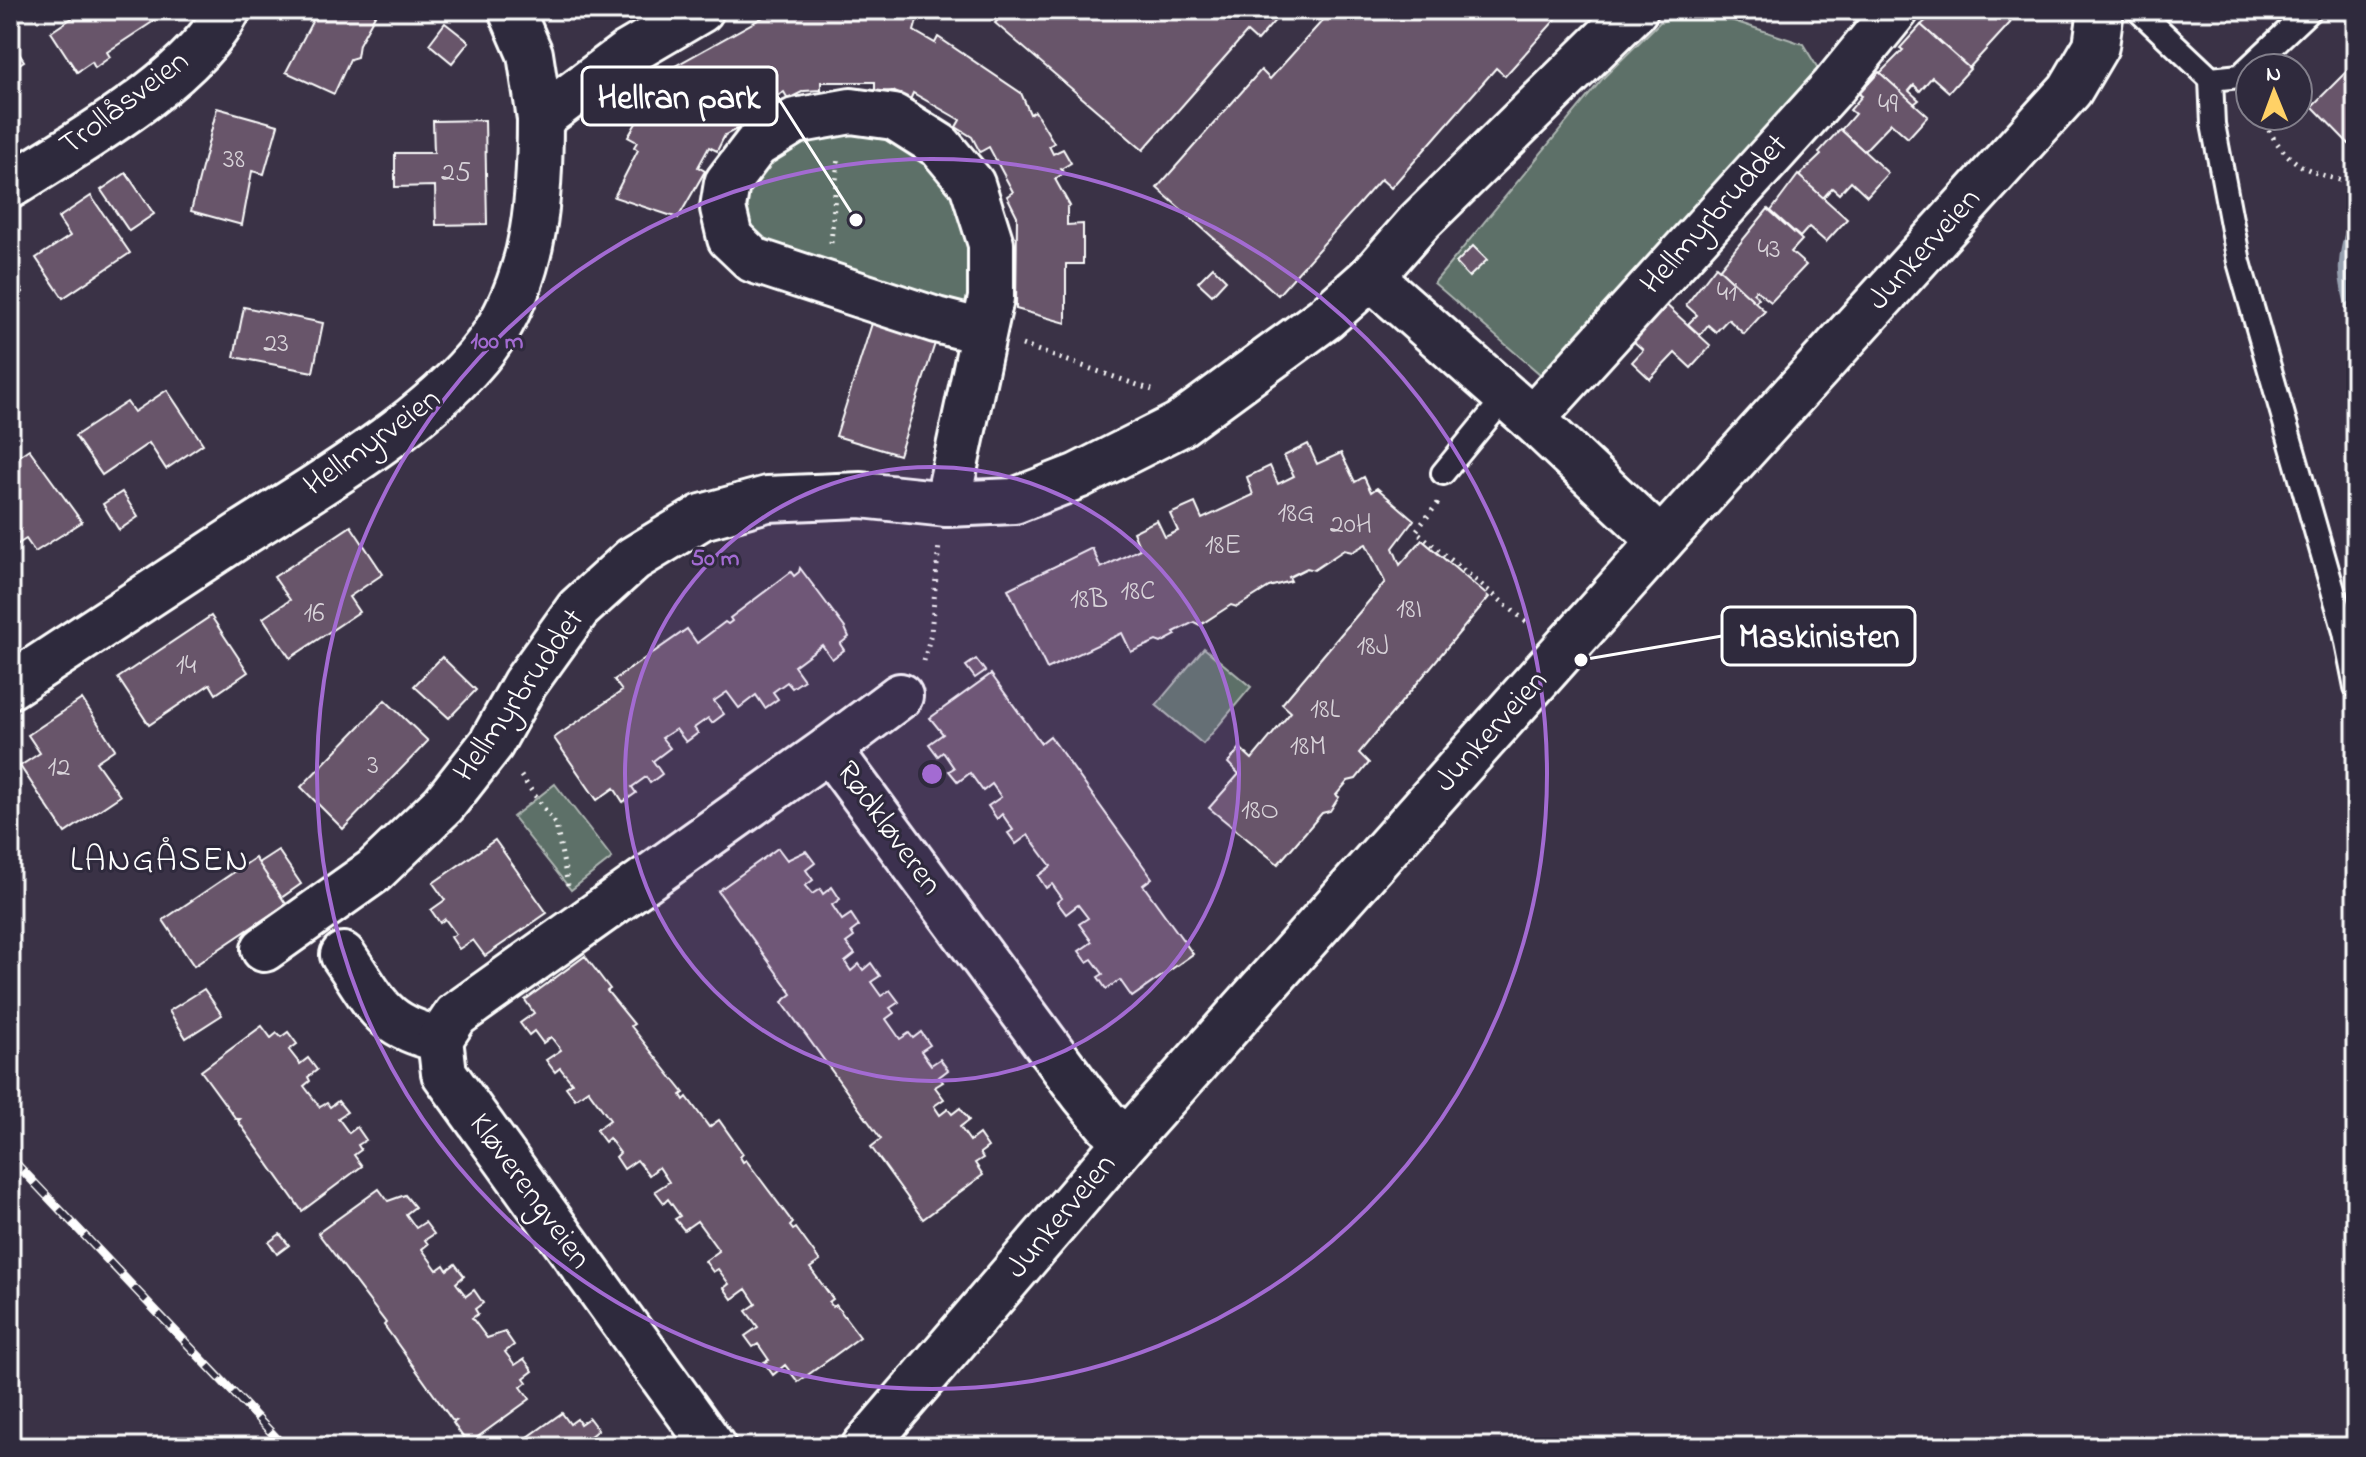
<svg xmlns="http://www.w3.org/2000/svg" width="2366" height="1457" font-family="'Indie Flower',sans-serif">
  <style>
    .green { fill: #5d6f67; stroke: #aeb7b3; stroke-width: 2 }
    .lines { fill: none; stroke-linecap: round; stroke-linejoin: round }
    .stream { stroke: #96a0af; stroke-width: 12 }
    .building { fill: #68546b; stroke: #fff; stroke-width: 2 }
    .service-casing { stroke: #fff; stroke-width: 28 }
    .minor-casing { stroke: #fff; stroke-width: 50 }
    .tertiary-casing { stroke: #fff; stroke-width: 50 }
    .path { stroke: #fff; stroke-width: 5; stroke-dasharray: 2 6; stroke-linecap: butt }
    .service { stroke: #2f2a3d; stroke-width: 22 }
    .minor { stroke: #2f2a3d; stroke-width: 44 }
    .tertiary { stroke: #2f2a3d; stroke-width: 44 }
    .rail-casing { stroke: #fff; stroke-width: 9 }
    .rail { stroke: #2f2a3d; stroke-width: 6; stroke-dasharray: 18; stroke-linecap: butt }
    .ring { fill: none; stroke: #a36bd2; stroke-width: 4 }
    .labels { text-anchor: middle; dominant-baseline: central; stroke-width: 6; stroke-linejoin: round; paint-order: stroke }
    .number-label { font-size: 28px; fill: #d9d4da }
    .street-label { font-size: 32px; fill: #fff; stroke: #2f2a3d }
    .neighbourhood-label { font-size: 34px; letter-spacing: 2px; fill: #fff; stroke: #2f2a3d }
    .centre { fill: #a36bd2; stroke: #2f2a3d; stroke-width: 4 }
    .ring-label { font-size: 24px; text-anchor: middle; font-weight: bold; fill: #a36bd2; stroke: #2f2a3d; stroke-width: 6; stroke-linejoin: round; paint-order: stroke }
    .leader { fill: none; stroke: #fff; stroke-width: 3 }
    .callout-dot { fill: #fff; stroke: #2f2a3d; stroke-width: 3 }
    .callout { fill: #2f2a3d; stroke: #fff; stroke-width: 3 }
    .callout-label { font-size: 34px; text-anchor: middle; font-weight: bold; fill: #fff }
  </style>
  <rect width="100%" height="100%" fill="#3a3246"/>
  <filter id="ink" filterUnits="userSpaceOnUse"><feTurbulence type="fractalNoise" baseFrequency=".0125" numOctaves="2"/><feDisplacementMap in="SourceGraphic" scale="16" xChannelSelector="R" yChannelSelector="G"/><feConvolveMatrix kernelMatrix="1 2 1 2 8 2 1 2 1" color-interpolation-filters="sRGB"/></filter>
  <g filter="url(#ink)">
    <!-- green -->
    <g class="green">
      <polygon points="1701,10 1803,44 1822,75 1547,380 1434,283 1603,78 1660,22"/>
      <polygon points="864,127 933,158 973,223 971,303 955,308 785,261 740,217 743,184 803,133"/>
      <polygon points="1204,648 1251,687 1203,744 1156,705"/>
      <polygon points="555,784 612,858 571,890 513,817"/>
    </g>
    <g class="lines">
      <!-- stream -->
      <path class="stream" d="M2356,216c-15,45 -15,59 0,104"/>
    </g>
    <!-- building -->
    <g class="building">
      <polygon points="84,10 147,10 154,21 107,52 110,57 95,68 92,62 77,72 51,32"/>
      <polygon points="318,10 378,10 359,44 357,57 350,59 334,94 286,72"/>
      <polygon points="776,10 920,10 914,31 935,43 938,37 1021,93 1030,114 1035,111 1054,143 1049,146 1053,154 1063,149 1071,163 1061,169 1064,173 1055,179 1070,206 1067,207 1067,225 1083,224 1083,264 1066,264 1066,323 1016,309 1017,216 1007,196 1013,192 989,147 980,152 972,137 956,127 960,120 913,93 910,100 893,91 875,92 875,82 821,82 821,90 804,91 788,99 784,92 737,119 741,127 725,135 717,151 709,147 698,167 705,171 678,218 614,197 638,150 634,147 637,142 628,137 662,78 659,75"/>
      <polygon points="1007,10 1284,10 1257,41 1247,32 1143,150 995,23"/>
      <polygon points="1332,10 1564,10 1505,76 1496,68 1391,188 1381,179 1278,295 1157,188 1261,70 1270,79"/>
      <polygon points="1938,10 1997,10 2011,22 1969,68 1921,25"/>
      <polygon points="445,23 469,42 452,63 429,44"/>
      <polygon points="1921,25 1970,69 1949,92 1932,77 1920,91 1914,85 1909,91 1919,100 1914,104 1880,73 1903,50 1900,48"/>
      <polygon points="10,40 24,61 10,70"/>
      <polygon points="2356,62 2356,137 2349,144 2312,106"/>
      <polygon points="1879,72 1928,116 1908,138 1891,123 1864,151 1841,130 1855,114 1850,110 1862,96 1859,94"/>
      <polygon points="217,108 278,125 264,174 252,171 242,225 191,211"/>
      <polygon points="485,120 487,224 436,225 435,186 395,187 395,153 434,153 433,121"/>
      <polygon points="1840,129 1888,173 1867,196 1851,181 1839,194 1832,188 1823,198 1799,176 1821,155 1819,152"/>
      <polygon points="126,173 154,214 129,231 101,190"/>
      <polygon points="1798,175 1847,219 1826,242 1809,227 1800,237 1771,211"/>
      <polygon points="91,196 130,253 63,298 36,258 70,236 58,218"/>
      <polygon points="1768,209 1802,240 1791,252 1806,265 1771,302 1756,290 1753,293 1759,298 1755,302 1719,269"/>
      <polygon points="1473,246 1487,260 1469,277 1456,263"/>
      <polygon points="1716,266 1765,311 1744,334 1728,319 1716,332 1708,325 1700,335 1688,324 1697,315 1686,305"/>
      <polygon points="1213,267 1226,280 1212,295 1198,282"/>
      <polygon points="10,272 23,292 10,300"/>
      <polygon points="1662,301 1711,346 1691,368 1675,353 1650,379 1632,362 1643,350 1632,340"/>
      <polygon points="244,307 323,323 313,372 234,357"/>
      <polygon points="875,314 938,334 899,455 836,436"/>
      <polygon points="167,390 203,444 166,469 149,443 102,475 75,436 127,402 134,412"/>
      <polygon points="1308,444 1317,464 1341,453 1355,482 1364,477 1371,492 1377,488 1414,520 1393,548 1400,565 1422,540 1489,597 1359,753 1369,763 1356,779 1348,781 1336,795 1339,797 1330,811 1322,813 1278,864 1209,808 1239,774 1228,763 1240,748 1252,759 1291,712 1282,704 1385,582 1366,544 1352,552 1344,550 1314,570 1307,568 1289,577 1291,581 1269,587 1237,607 1231,605 1200,625 1194,622 1174,632 1176,635 1161,643 1156,641 1131,652 1122,633 1047,669 1008,589 1092,548 1101,568 1140,549 1133,532 1157,520 1165,537 1178,531 1170,514 1195,503 1202,519 1253,495 1247,477 1270,466 1278,484 1294,476 1284,456"/>
      <polygon points="29,449 82,522 35,552 26,539 10,549 10,462"/>
      <polygon points="122,492 138,517 119,530 103,504"/>
      <polygon points="351,526 383,574 349,597 359,612 290,658 263,618 290,600 274,577"/>
      <polygon points="800,568 845,628 849,637 840,644 844,650 832,659 822,645 794,666 804,680 792,688 787,682 773,692 778,699 765,708 756,695 739,708 727,692 714,701 724,714 712,723 708,718 694,728 698,733 686,742 676,729 662,738 670,748 653,761 662,774 650,783 646,777 632,787 636,793 623,802 614,788 597,800 554,738 622,691 614,680 687,629 697,643 725,622 728,624 732,621 730,618 791,572 794,576 799,572"/>
      <polygon points="211,616 248,672 216,694 210,684 149,725 118,678"/>
      <polygon points="442,657 476,690 449,718 414,686"/>
      <polygon points="976,659 985,671 975,678 966,666"/>
      <polygon points="991,674 1041,743 1050,736 1152,878 1143,885 1193,954 1132,997 1120,980 1106,989 1098,977 1103,974 1092,959 1087,962 1079,951 1092,942 1079,924 1088,918 1078,905 1066,914 1057,902 1062,898 1052,884 1046,888 1038,876 1051,866 1028,835 1016,844 1008,833 1013,830 1002,814 997,819 988,806 1001,797 992,784 983,791 970,773 958,782 949,771 954,768 943,752 938,756 929,744 943,734 930,718"/>
      <polygon points="82,699 115,749 96,762 120,796 65,833 20,766 40,753 28,735"/>
      <polygon points="385,700 428,741 343,829 301,787"/>
      <polygon points="495,840 547,913 485,956 473,940 459,949 451,937 456,934 445,919 440,923 431,910 445,900 433,883"/>
      <polygon points="778,848 787,860 806,851 815,863 806,870 813,880 805,886 812,894 820,889 823,894 832,887 840,899 832,905 842,920 851,914 859,926 851,932 854,937 846,943 855,954 845,962 851,971 859,964 863,970 871,963 880,976 871,982 881,996 890,990 899,1002 890,1008 894,1013 886,1019 900,1039 909,1033 913,1038 921,1032 930,1045 921,1051 931,1065 940,1059 948,1070 939,1077 943,1082 935,1087 944,1099 934,1106 940,1115 948,1109 952,1114 960,1108 969,1120 960,1127 970,1141 979,1134 988,1147 980,1153 983,1158 975,1163 983,1175 923,1219 871,1147 881,1139 782,1002 792,994 718,891"/>
      <polygon points="278,850 301,884 281,898 258,863"/>
      <polygon points="255,858 286,904 194,966 163,920"/>
      <polygon points="585,956 610,989 607,991 634,1024 631,1026 684,1093 681,1095 684,1100 687,1097 709,1127 719,1120 743,1154 740,1157 743,1162 746,1160 793,1223 790,1226 793,1230 796,1228 820,1261 810,1268 833,1299 829,1302 833,1307 836,1305 860,1337 798,1382 785,1365 773,1375 764,1362 769,1360 758,1344 753,1347 745,1336 758,1327 746,1311 756,1304 746,1289 732,1299 724,1288 729,1284 718,1269 713,1272 705,1261 719,1251 697,1221 684,1230 675,1219 680,1216 668,1199 664,1203 655,1191 669,1182 659,1167 649,1175 637,1160 624,1169 616,1157 620,1153 609,1138 605,1142 596,1130 610,1120 588,1090 575,1099 566,1087 572,1083 560,1068 555,1072 546,1060 561,1050 551,1037 543,1043 534,1031 529,1035 520,1023 534,1013 525,1000"/>
      <polygon points="204,989 222,1015 186,1038 169,1011"/>
      <polygon points="262,1026 271,1038 277,1033 281,1037 288,1032 297,1044 289,1050 300,1064 308,1058 317,1070 308,1077 310,1081 304,1086 320,1107 327,1103 330,1107 338,1101 347,1112 338,1118 349,1133 357,1127 366,1140 358,1145 361,1150 354,1155 362,1166 302,1211 238,1121 240,1119 236,1119 201,1071"/>
      <polygon points="379,1189 388,1201 405,1195 415,1207 406,1214 416,1228 425,1222 434,1234 425,1240 428,1244 422,1249 437,1270 444,1265 447,1270 455,1264 464,1276 456,1283 466,1296 474,1290 483,1303 475,1309 478,1314 472,1318 487,1338 505,1332 514,1345 505,1352 515,1365 524,1359 533,1371 524,1378 527,1382 521,1387 530,1399 468,1444 453,1423 456,1421 452,1420 384,1325 386,1323 318,1233"/>
      <polygon points="280,1234 289,1245 277,1254 269,1242"/>
      <polygon points="562,1413 570,1424 577,1419 580,1424 589,1418 598,1430 589,1437 596,1447 514,1447"/>
    </g>
    <g class="lines">
      <defs>
        <g id="service">
          <polyline points="2138,10 2211,79 2240,76 2310,10"/>
          <polyline points="2211,79 2213,124 2239,262 2345,632 2356,687"/>
          <polyline points="1443,473 1506,396"/>
        </g>
        <g id="minor">
          <polyline points="511,10 530,54 540,119"/>
          <polyline points="1635,10 1420,221 1371,277 1532,419 1834,86 1896,10"/>
          <path d="M10,186c66,-42 182,-106 218,-176"/>
          <polyline points="1532,419 1661,541"/>
          <polyline points="947,504 991,298 991,244 972,184 940,146 894,117 851,111 795,121 756,145 727,183 723,208 730,238 753,260 936,320 983,332"/>
          <path d="M10,686c77,-51 155,-102 233,-153 78,-50 201,-121 251,-198 42,-66 46,-139 46,-216l86,-65 75,-44"/>
          <polyline points="829,749 900,696"/>
          <polyline points="264,949 374,871 444,804 491,744 525,683 578,609 633,559 702,517 767,499 861,495 947,504 1014,501 1078,476 1179,425 1325,318 1371,277"/>
          <path d="M343,955c33,47 37,71 97,84"/>
          <polyline points="440,1039 456,1015 829,749 1083,1094 1107,1123 1128,1139"/>
          <polyline points="440,1039 444,1073 713,1447"/>
        </g>
        <polyline id="tertiary" points="864,1447 1128,1139 1661,541 2070,90 2096,46 2101,10"/>
      </defs>
      <!-- service casing -->
      <use href="#service" class="service-casing"/>
      <!-- minor casing -->
      <use href="#minor" class="minor-casing"/>
      <!-- tertiary casing -->
      <use href="#tertiary" class="tertiary-casing"/>
      <!-- path -->
      <g class="path">
        <path d="M2261,116c25,49 43,56 95,68"/>
        <polyline points="831,243 838,157"/>
        <polyline points="1022,345 1152,390"/>
        <polyline points="1438,503 1416,531 1529,624"/>
        <polyline points="924,661 931,633 939,544"/>
        <polyline points="521,776 556,825 568,885"/>
      </g>
      <!-- service -->
      <use href="#service" class="service"/>
      <!-- minor -->
      <use href="#minor" class="minor"/>
      <!-- tertiary -->
      <use href="#tertiary" class="tertiary"/>
      <defs>
        <polyline id="rail" points="10,1157 285,1447"/>
      </defs>
      <!-- rail casing -->
      <use href="#rail" class="rail-casing"/>
      <!-- rail -->
      <use href="#rail" class="rail"/>
    </g>
  </g>
  <!-- distance rings -->
  <circle cx="932" cy="774" r="307" fill="#a36bd2" fill-opacity=".12"/>
  <g class="ring">
    <circle cx="932" cy="774" r="307"/>
    <circle cx="932" cy="774" r="615"/>
  </g>
  <g class="labels">
    <!-- number labels -->
    <g class="number-label">
      <text x="1888" y="105">49</text>
      <text x="234" y="160">38</text>
      <text x="456" y="173">25</text>
      <text x="1769" y="250">43</text>
      <text x="1727" y="293">41</text>
      <text x="276" y="344">23</text>
      <text x="1296" y="514">18G</text>
      <text x="1351" y="525">20H</text>
      <text x="1223" y="546">18E</text>
      <text x="1138" y="592">18C</text>
      <text x="1089" y="600">18B</text>
      <text x="1409" y="610">18I</text>
      <text x="314" y="614">16</text>
      <text x="1373" y="647">18J</text>
      <text x="186" y="666">14</text>
      <text x="1325" y="710">18L</text>
      <text x="1308" y="747">18M</text>
      <text x="373" y="766">3</text>
      <text x="59" y="768">12</text>
      <text x="1260" y="811">18O</text>
    </g>
    <!-- street labels -->
    <g class="street-label">
      <text transform="translate(125 104) rotate(-37)">Trollåsveien</text>
      <text transform="translate(1715 215) rotate(-48)">Hellmyrbruddet</text>
      <text transform="translate(1925 250) rotate(-48)">Junkerveien</text>
      <text transform="translate(373 443) rotate(-36)">Hellmyrveien</text>
      <text transform="translate(520 696) rotate(-55)">Hellmyrbruddet</text>
      <text transform="translate(1492 732) rotate(-48)">Junkerveien</text>
      <text transform="translate(888 829) rotate(54)">Rødkløveren</text>
      <text transform="translate(529 1192) rotate(54)">Kløverengveien</text>
      <text transform="translate(1062 1217) rotate(-50)">Junkerveien</text>
    </g>
    <!-- neighbourhood labels -->
    <g class="neighbourhood-label">
      <text x="160" y="862">LANGÅSEN</text>
    </g>
  </g>
  <circle cx="932" cy="774" r="12" class="centre"/>
  <g class="ring-label">
    <text x="497" y="348">100 m</text>
    <text x="715" y="565">50 m</text>
  </g>
  <!-- callouts -->
  <path class="leader" d="M856 220L777 96M1581 660L1722 636"/>
  <g class="callout-dot">
    <circle cx="856" cy="220" r="8"/>
    <circle cx="1581" cy="660" r="8"/>
  </g>
  <g class="callout">
    <rect x="582" y="67" width="195" height="58" rx="8"/>
    <rect x="1722" y="607" width="193" height="58" rx="8"/>
  </g>
  <g class="callout-label">
    <text x="679" y="108">Hellran park</text>
    <text x="1819" y="647">Maskinisten</text>
  </g>
  <!-- margin -->
  <rect width="2366" height="1457" fill="none" stroke="#2f2a3d" stroke-width="40"/>
  <rect x="20" y="20" width="2326" height="1417" fill="none" stroke="#fff" stroke-width="3" filter="url(#ink)"/>
  <!-- north arrow -->
  <g transform="translate(2274 92) rotate(359)"><circle r="38" fill="#2f2a3d" stroke="#827f8b" stroke-width="2"/>
  <path d="M0-6L14 30L0 20L-14 30Z" fill="#ffd166"/>
  <text y="-12" font-size="22" font-weight="bold" text-anchor="middle" fill="#ffffff">N</text>
  </g>
</svg>
